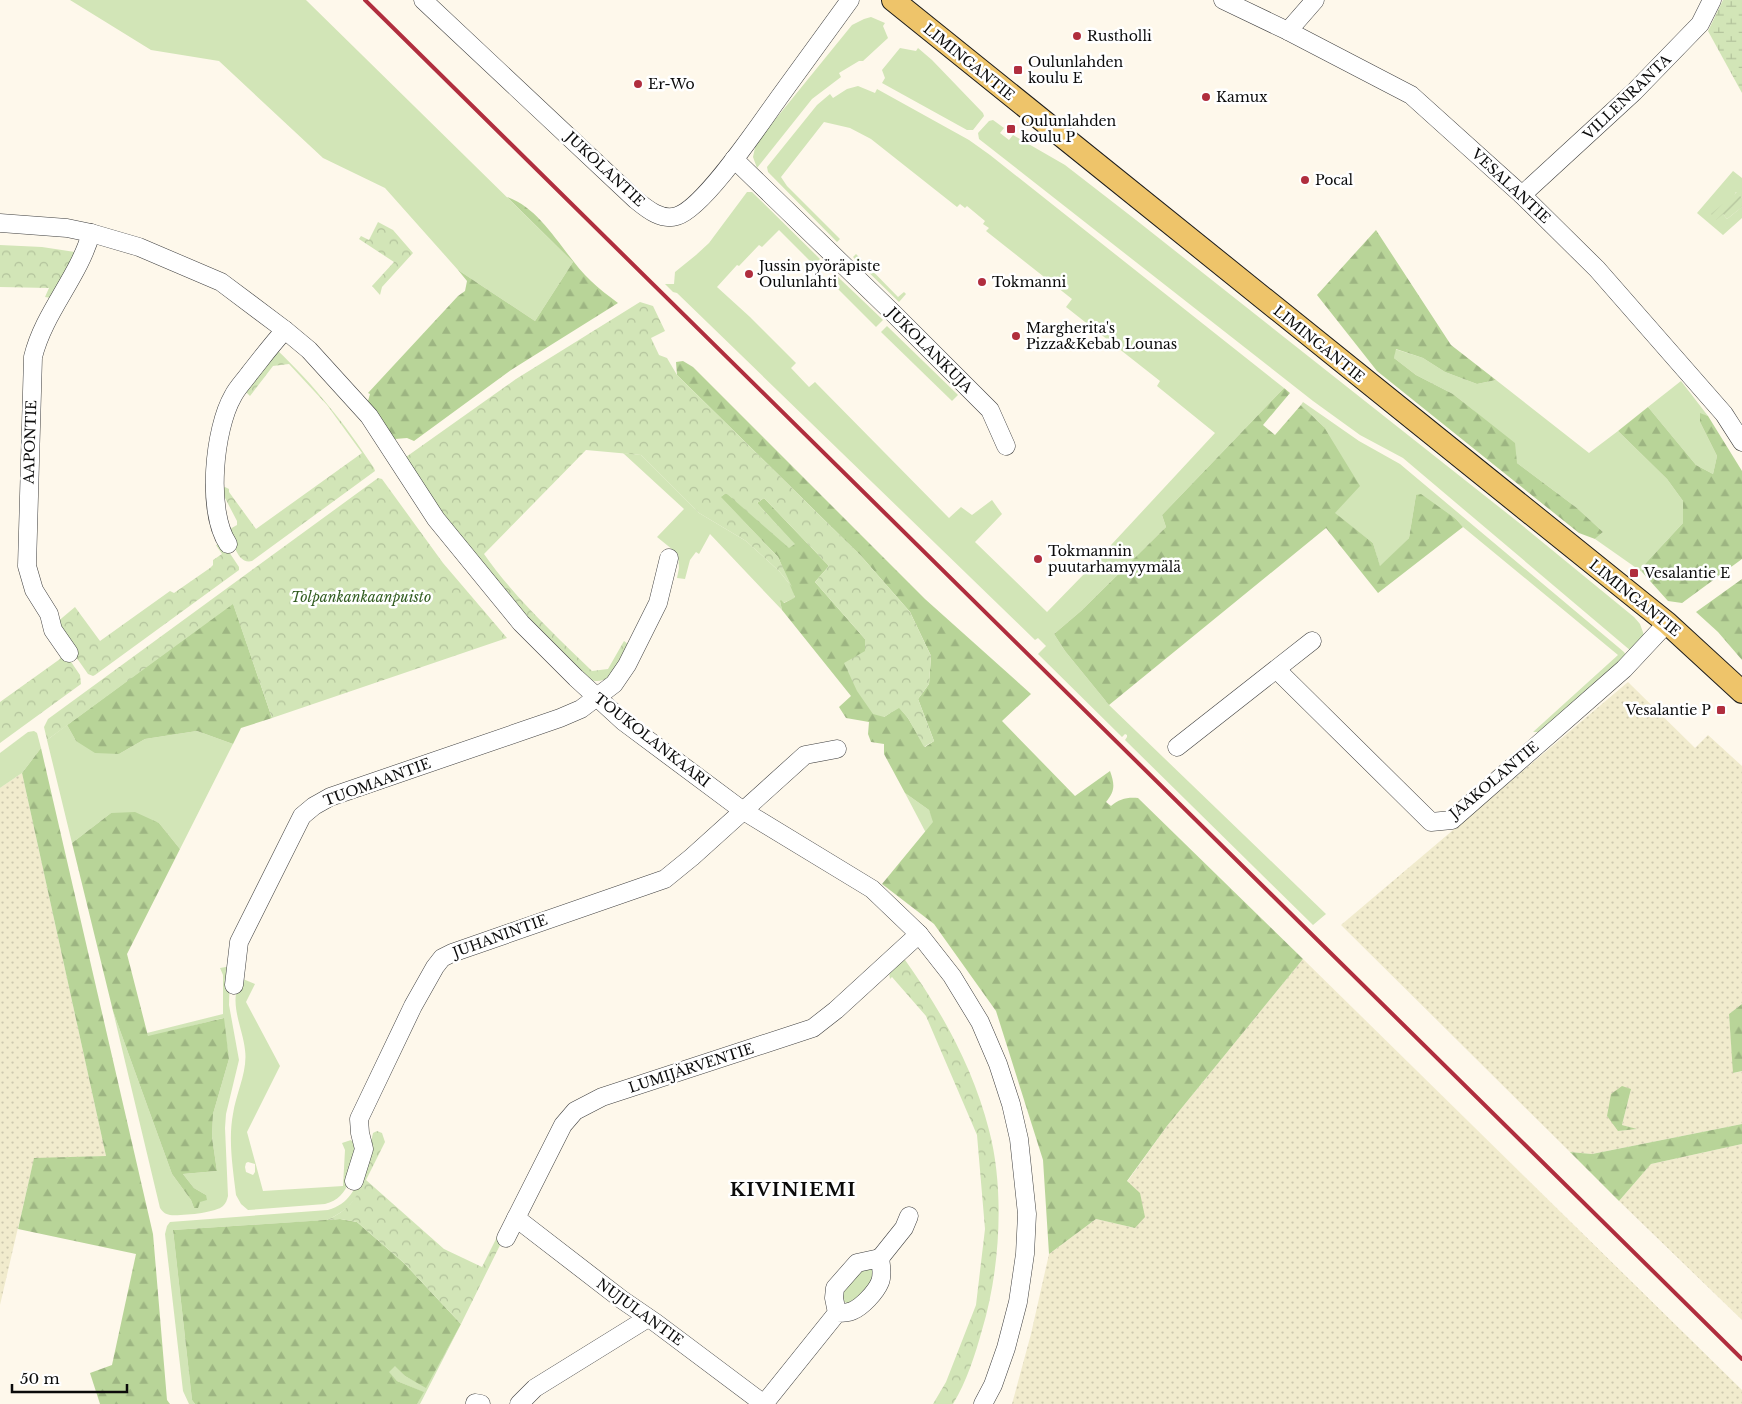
<svg xmlns="http://www.w3.org/2000/svg" width="1742" height="1404" font-family="'Libre Baskerville',serif">
  <style>
    .farmland { fill: url(#farmland-dots); fill-rule: evenodd }
    .grass { fill: #d2e5b7; fill-rule: evenodd }
    .forest { fill: url(#forest-firs) }
    .wetland { fill: url(#wetland-marsh) }
    .park { fill: url(#park-crowns) }
    .garden { fill: url(#garden-furrows) }
    .lines { fill: none; stroke-linecap: round; stroke-linejoin: round }
    .minor-casing { stroke: #3e3e3e; stroke-width: 19 }
    .major-casing { stroke: #1c1c1c; stroke-width: 24 }
    .minor { stroke: #fff; stroke-width: 18 }
    .major { stroke: #eec46a; stroke-width: 22 }
    .rail { stroke: #b02e3e; stroke-width: 4 }
    .poi-dot { fill: #b02e3e; stroke: #fff; stroke-width: 2 }
    .labels { text-anchor: middle; dominant-baseline: central; stroke-width: 5; stroke-linejoin: round; paint-order: stroke }
    .poi-label { font-size: 14px; fill: #0b0b0b; stroke: #fff; text-anchor: start }
    .street-label { font-size: 14px; fill: #0b0b0b; stroke: #fff }
    .park-label { font-size: 14px; font-style: italic; fill: #325d21; stroke: #fff }
    .district-label { font-size: 19px; font-weight: bold; letter-spacing: 1px; fill: #0b0b0b; stroke: #fff }
  </style>
  <defs>
    <pattern id="farmland-dots" width="8" height="8" patternUnits="userSpaceOnUse" patternTransform="scale(1.25)"><rect width="8" height="8" fill="#f1ebcd"/><path d="M2 2h.1M6 6h.1" fill="none" stroke="#cdc8af" stroke-width="1.8" stroke-linecap="round"/></pattern>
    <pattern id="forest-firs" width="22" height="20" patternUnits="userSpaceOnUse" patternTransform="scale(1.25)"><rect width="22" height="20" fill="#b8d498"/><path d="M5 1l3.5 6h-7zM16 11l3.5 6h-7z" fill="#9db582"/></pattern>
    <pattern id="wetland-marsh" width="20" height="14" patternUnits="userSpaceOnUse" patternTransform="scale(1.25)"><rect width="20" height="14" fill="#d2e5b7"/><path d="M1 5h8M5 5V1M11 12h8M15 12V8" fill="none" stroke="#b3c39c"/></pattern>
    <pattern id="park-crowns" width="20" height="18" patternUnits="userSpaceOnUse" patternTransform="scale(1.25)"><rect width="20" height="18" fill="#d2e5b7"/><path d="M2 6a3 3 0 1 1 6 0M12 15a3 3 0 1 1 6 0" fill="none" stroke="#b3c39c"/></pattern>
    <pattern id="garden-furrows" width="10" height="10" patternUnits="userSpaceOnUse" patternTransform="scale(1.25)"><rect width="10" height="10" fill="#d2e5b7"/><path d="M-1 1l2-2M0 10L10 0M9 11l2-2" fill="none" stroke="#b3c39c"/></pattern>
  </defs>
  <rect width="100%" height="100%" fill="#fef8eb"/>
  <!-- farmland -->
  <g class="farmland">
    <path d="M1628,682l67,66 13,-13 34,31v238l-13,10 5,59 8,-2v53l-150,30 -22,-2 -229,-227zM1631,1089l-9,36 14,4 -18,2z"/>
    <polygon points="22,773 106,1156 34,1159 0,1305 0,788"/>
    <polygon points="1303,959 1742,1390 1742,1404 1012,1404 1031,1334 1049,1254 1096,1219 1135,1228 1127,1182 1167,1126"/>
    <polygon points="1742,1144 1742,1320 1619,1201 1651,1164"/>
  </g>
  <!-- grass -->
  <g class="grass">
    <polygon points="70,0 306,0 573,262 535,321 458,270 385,188 323,158 219,61 151,50"/>
    <polygon points="871,17 885,23 883,26 888,38 863,61 859,61 839,73 841,77 812,99 757,168 753,157 756,143 852,25 864,19"/>
    <polygon points="900,48 916,51 918,48 932,60 983,113 984,116 973,130 967,130 882,83 885,78 882,70"/>
    <polygon points="858,86 875,93 877,89 969,140 990,155 1284,388 1162,515 1166,527 1081,611 1054,634 1065,651 1109,705 1326,914 1313,925 1125,740 1127,737 1127,735 1125,734 1122,737 1038,654 1046,646 1038,638 1035,640 677,293 673,292 665,284 674,284 675,272 696,255 709,243 744,196 747,192 752,192 820,259 814,265 779,230 762,247 759,245 739,266 737,265 717,287 750,317 796,363 791,368 809,387 815,382 949,518 961,507 972,515 992,500 1002,514 975,542 1047,612 1086,572 1215,433 1157,386 1160,381 1066,307 1072,299 986,231 989,228 983,224 985,221 967,206 965,208 960,204 957,207 871,139 850,128 824,122 781,177 787,186 840,239 837,242 768,172 767,167 817,105 830,94 833,98 847,89"/>
    <polygon points="993,120 1004,128 1000,133 1009,140 1013,135 1065,165 1136,220 1518,522 1634,617 1640,624 1644,635 1631,651 1403,458 1360,435 1313,401 979,139 978,133 989,121"/>
    <polygon points="1733,171 1742,178 1742,198 1736,192 1723,214 1727,219 1742,207 1742,218 1723,235 1697,213"/>
    <polygon points="856,254 898,297 904,292 906,294 899,302 853,257"/>
    <polygon points="838,277 883,320 876,327 834,285"/>
    <polygon points="887,326 958,395 952,401 881,332"/>
    <polygon points="1395,349 1423,358 1445,372 1477,384 1496,380 1589,453 1618,431 1667,479 1683,501 1683,523 1644,565 1642,572 1595,539 1603,532 1577,508 1517,463 1473,410 1453,394 1416,375 1394,358"/>
    <polygon points="1681,381 1708,416 1700,414 1700,422 1717,456 1713,474 1696,465 1648,407"/>
    <polygon points="1303,402 1359,441 1400,464 1624,652 1627,657 1542,732 1533,732 1618,655 1463,527 1456,519 1416,495 1409,538 1380,567 1373,543 1334,513 1324,427 1301,405"/>
    <polygon points="623,453 641,455 699,513 746,541 779,571 792,587 795,598 783,603 780,601 782,610 710,534 699,554 696,552 690,560 685,579 677,578 679,568 678,554 657,537 684,509"/>
    <polygon points="67,725 76,741 119,754 145,739 197,731 233,744 180,849 159,823 111,813 72,843 47,740"/>
    <polygon points="34,731 37,733 41,748 22,773 0,788 0,753 28,732"/>
    <polygon points="905,793 929,810 934,822 926,833"/>
    <path d="M226,967l4,2 -1,36 10,55 -13,54 -1,14 3,68c-1,4 -2,7 -5,10 -7,7 -43,10 -53,9 -5,-1 -7,-3 -10,-7l-47,-197 59,163 19,26 3,8 12,-13 -12,-7 -11,-14 34,-3 -5,-34 1,-23 16,-55 -6,-41 -75,19 -1,-4 76,-19v-39l-3,-7z"/>
    <path d="M243,979l12,5 -9,18 34,64 -33,66 16,59 80,-5 2,-36 -3,-7 9,-3 6,7c-5,23 -6,51 -32,57l-77,6 -7,-6 -5,-9c-3,-26 -8,-55 -3,-81 3,-21 15,-43 12,-64 -2,-22 -19,-52 -2,-71zM248,1162l7,2v8l-2,3 -7,-3 -1,-5 1,-4z"/>
    <path d="M366,1170c-5,26 -15,39 -39,50l-154,10 19,170 3,4h-6l-6,-13 -18,-157 2,-8 3,-4 158,-12c22,-6 26,-22 38,-40z"/>
    <path d="M872,1267l4,7c-7,11 -19,39 -34,26l-1,-11 15,-20z"/>
    <polygon points="461,1324 420,1404 417,1404 423,1392 397,1381 388,1372 395,1365 405,1376 426,1387"/>
  </g>
  <!-- forest -->
  <g class="forest">
    <path d="M507,197c36,12 57,59 84,84 8,8 18,15 27,22l-107,67 -97,71 -7,-3 -12,1 -27,-38 2,-7 -2,-1 90,-97 7,-5 2,-10 -9,-11 77,51 38,-59z"/>
    <polygon points="1376,230 1451,345 1496,380 1477,384 1445,372 1423,358 1396,349 1394,358 1416,375 1453,394 1515,443 1517,463 1577,508 1603,532 1595,539 1579,533 1377,371 1317,295"/>
    <path d="M683,361l10,6 232,232 106,95 -29,27 73,75 35,-25c5,14 5,20 -4,31l5,4c8,-7 16,-9 27,-8l165,161 -136,167 -40,55 13,12 5,24 -10,11 -39,-9 -47,35 -6,-94 -47,-149 -62,-87 -52,-40 51,-62 -4,-12 -24,-17 -21,-39v-10l-13,-2 -3,-8 1,-12 -23,-4 -7,-11 12,-11 -69,-86 -2,-9 1,-1 3,3 10,-5 1,-1 -17,-40 -58,-60 6,-4 68,51 -37,-41 7,-5 65,68 -14,16 50,57v12l19,66 15,-10 9,11 17,29 9,-6 -16,-42 11,-15 2,-28 -21,-44 -49,-56 -184,-181 -1,-13z"/>
    <polygon points="1284,388 1290,393 1263,425 1275,435 1301,405 1324,427 1360,486 1335,513 1373,543 1380,566 1409,538 1416,495 1421,494 1456,519 1463,527 1378,593 1326,528 1109,705 1065,651 1054,634 1081,611 1166,527 1162,515"/>
    <polygon points="1648,407 1696,465 1713,474 1717,456 1700,422 1700,413 1708,416 1742,471 1742,559 1682,603 1668,601 1642,572 1644,565 1683,523 1683,501 1667,479 1618,431"/>
    <polygon points="1742,579 1742,660 1718,632 1696,612"/>
    <polygon points="233,603 272,718 241,728 233,744 197,731 145,739 119,754 95,753 76,741 67,725"/>
    <polygon points="41,748 153,1234 167,1400 170,1404 100,1404 90,1373 112,1365 136,1254 18,1229 34,1158 106,1156 22,773"/>
    <polygon points="135,812 159,823 180,849 127,954 148,1036 224,1018 229,1059 213,1114 212,1137 217,1171 183,1174 194,1188 206,1195 207,1200 200,1202 198,1208 194,1208 191,1200 172,1174 113,1011 72,843 111,813"/>
    <polygon points="1742,1004 1742,1071 1733,1073 1729,1014"/>
    <polygon points="1622,1086 1631,1089 1622,1125 1637,1129 1618,1131 1607,1116 1611,1094"/>
    <polygon points="1742,1124 1742,1144 1651,1164 1619,1201 1570,1152 1592,1154"/>
    <polygon points="340,1219 357,1222 404,1263 461,1324 426,1388 405,1376 395,1366 389,1372 397,1381 424,1392 417,1404 195,1404 192,1400 173,1230"/>
  </g>
  <!-- wetland -->
  <polygon class="wetland" points="1723,0 1742,0 1742,93 1708,31"/>
  <!-- park -->
  <g class="park">
    <polygon points="378,222 393,230 413,253 382,287 380,295 372,286 394,262 359,239 361,236 369,240"/>
    <polygon points="0,245 42,247 75,252 73,263 51,298 45,297 49,288 0,287"/>
    <path d="M640,302l13,4 12,25 -14,7 8,17 8,3 10,17 184,181 49,56 21,44 -2,28 -11,15 16,42 -10,6 -16,-29 -9,-10 -15,9 -11,-3 -16,-23 -13,-28 21,-12v-12l-50,-57 14,-16 -65,-68 -7,5 38,41 -6,4 -63,-55 -5,4 57,60 14,30 -13,-16 -33,-30 -47,-28 -58,-58 -55,-5 -102,104c30,43 71,81 108,117l16,-2 16,-28 5,4c-9,16 -18,44 -41,34l-61,-62 -50,-59 -73,-96 2,-5 110,-78z"/>
    <path d="M276,349c40,38 68,74 98,119l1,3 -123,90c-15,4 -20,-21 -22,-32l7,-4v-4l-12,-23 -3,-9 3,-2 4,2v3l27,37 106,-76 -35,-48 -38,-41 -16,2 -23,30 -6,-6z"/>
    <polygon points="378,478 382,479 443,563 507,638 272,718 233,604 47,740 44,727 48,719"/>
    <polygon points="223,543 239,567 239,570 95,675 93,676 88,674 57,630 56,623 75,607 100,641 170,591 174,593 210,568 213,565 213,560 222,554 216,545"/>
    <polygon points="62,655 67,656 80,675 81,684 0,743 0,702 60,659"/>
    <path d="M903,957c38,53 70,110 86,173 16,60 11,141 -7,200 -7,25 -15,51 -29,74h-20l13,-22 30,-77 9,-76 -8,-94 -51,-119 -34,-39 -2,2 -1,-7z"/>
    <path d="M377,1131l5,2 3,9 -19,38 78,69 38,18 21,-42 4,6 -46,93 -57,-61 -47,-41 -17,-3 -13,1c41,-18 37,-49 46,-87z"/>
  </g>
  <!-- garden -->
  <polygon class="garden" points="1737,192 1742,198 1742,207 1727,219 1723,214 1716,220 1711,214"/>
  <g class="lines">
    <defs>
      <g id="minor">
        <path d="M423,0l213,200c11,9 25,21 41,16 27,-8 83,-92 101,-117 24,-33 48,-66 72,-99"/>
        <polyline points="1223,0 1288,31 1411,95 1522,195 1597,269 1724,414 1742,442"/>
        <polyline points="1288,31 1315,0"/>
        <polyline points="734,159 894,314 990,410 1006,446"/>
        <polyline points="1522,195 1634,92 1700,24 1712,0"/>
        <polyline points="0,223 67,228 91,233 139,247 221,282 285,330 309,350 369,416 436,519 521,623 576,678 624,722 742,810 872,889 919,934 952,976 980,1022 998,1064 1011,1104 1019,1139 1027,1214 1025,1254 1018,1302 1006,1348 993,1385 983,1404"/>
        <path d="M228,544c-22,-33 -14,-115 5,-148 4,-8 11,-15 16,-22 12,-15 23,-30 36,-44"/>
        <path d="M69,653l-16,-23 -4,-16 -15,-24 -7,-24 6,-209c11,-45 46,-80 58,-124"/>
        <polyline points="1277,670 1431,822 1452,820 1624,669 1667,623"/>
        <polyline points="1177,747 1312,641"/>
        <polyline points="234,985 239,942 302,816 314,806 330,797 560,718 581,709 614,684 627,665 658,603 669,558"/>
        <polyline points="354,1181 364,1149 360,1133 359,1119 413,1006 435,967 442,958 452,953 665,879 692,857 805,755 837,749"/>
        <polyline points="516,1218 621,1299 656,1323 764,1404"/>
        <polyline points="506,1238 563,1125 575,1111 602,1097 813,1028 836,1010 919,934"/>
        <polyline points="880,1258 904,1228 909,1216"/>
        <polyline points="475,1403 481,1404"/>
        <polyline points="519,1404 535,1388 648,1318"/>
        <path d="M764,1404l73,-91c5,0 10,0 15,-2 10,-4 24,-19 28,-29 3,-7 1,-17 0,-24l-23,5 -22,25 -1,10 3,15"/>
      </g>
      <polyline id="major" points="893,0 1667,623 1742,692"/>
    </defs>
    <!-- minor casing -->
    <use href="#minor" class="minor-casing"/>
    <!-- major casing -->
    <use href="#major" class="major-casing"/>
    <!-- minor -->
    <use href="#minor" class="minor"/>
    <!-- major -->
    <use href="#major" class="major"/>
    <!-- rail -->
    <polyline class="rail" points="365,0 1742,1359"/>
  </g>
  <!-- markers -->
  <g class="poi-dot">
    <circle cx="1077" cy="36" r="5"/>
    <rect x="1013" y="65" width="10" height="10" rx="2.5"/>
    <circle cx="638" cy="84" r="5"/>
    <circle cx="1206" cy="97" r="5"/>
    <rect x="1006" y="124" width="10" height="10" rx="2.5"/>
    <circle cx="1305" cy="180" r="5"/>
    <circle cx="749" cy="274" r="5"/>
    <circle cx="982" cy="282" r="5"/>
    <circle cx="1016" cy="336" r="5"/>
    <circle cx="1038" cy="559" r="5"/>
    <rect x="1629" y="568" width="10" height="10" rx="2.5"/>
    <rect x="1716" y="705" width="10" height="10" rx="2.5"/>
  </g>
  <g class="labels">
    <!-- poi labels -->
    <g class="poi-label">
      <text x="1087" y="36">Rustholli</text>
      <text x="1028" y="62">Oulunlahden<tspan x="1028" dy="16">koulu E</tspan></text>
      <text x="648" y="84">Er-Wo</text>
      <text x="1216" y="97">Kamux</text>
      <text x="1021" y="121">Oulunlahden<tspan x="1021" dy="16">koulu P</tspan></text>
      <text x="1315" y="180">Pocal</text>
      <text x="759" y="266">Jussin pyöräpiste<tspan x="759" dy="16">Oulunlahti</tspan></text>
      <text x="992" y="282">Tokmanni</text>
      <text x="1026" y="328">Margherita's<tspan x="1026" dy="16">Pizza&amp;Kebab Lounas</tspan></text>
      <text x="1048" y="551">Tokmannin<tspan x="1048" dy="16">puutarhamyymälä</tspan></text>
      <text x="1644" y="573">Vesalantie E</text>
      <text x="1711" y="710" text-anchor="end">Vesalantie P</text>
    </g>
    <!-- street labels -->
    <g class="street-label">
      <text transform="translate(969 62) rotate(39)">LIMINGANTIE</text>
      <text transform="translate(1627 97) rotate(-44)">VILLENRANTA</text>
      <text transform="translate(605 169) rotate(43)">JUKOLANTIE</text>
      <text transform="translate(1511 186) rotate(43)">VESALANTIE</text>
      <text transform="translate(1319 344) rotate(39)">LIMINGANTIE</text>
      <text transform="translate(930 350) rotate(45)">JUKOLANKUJA</text>
      <text transform="translate(30 442) rotate(-88)">AAPONTIE</text>
      <text transform="translate(1635 598) rotate(39)">LIMINGANTIE</text>
      <text transform="translate(652 740) rotate(38)">TOUKOLANKAARI</text>
      <text transform="translate(1494 780) rotate(-40)">JAAKOLANTIE</text>
      <text transform="translate(377 782) rotate(-20)">TUOMAANTIE</text>
      <text transform="translate(500 936) rotate(-20)">JUHANINTIE</text>
      <text transform="translate(691 1068) rotate(-18)">LUMIJÄRVENTIE</text>
      <text transform="translate(640 1312) rotate(36)">NUJULANTIE</text>
    </g>
    <!-- park labels -->
    <g class="park-label">
      <text x="361" y="597">Tolpankankaanpuisto</text>
    </g>
    <!-- district labels -->
    <g class="district-label">
      <text x="793" y="1189">KIVINIEMI</text>
    </g>
  </g>
  <!-- scale -->
  <path d="M12 1384v8h115v-8" fill="none" stroke="#0b0b0b" stroke-width="2.5"/>
  <text x="20" y="1384" font-size="15" fill="#0b0b0b" stroke="#ffffff" stroke-width="4" paint-order="stroke">50 m</text>
</svg>
